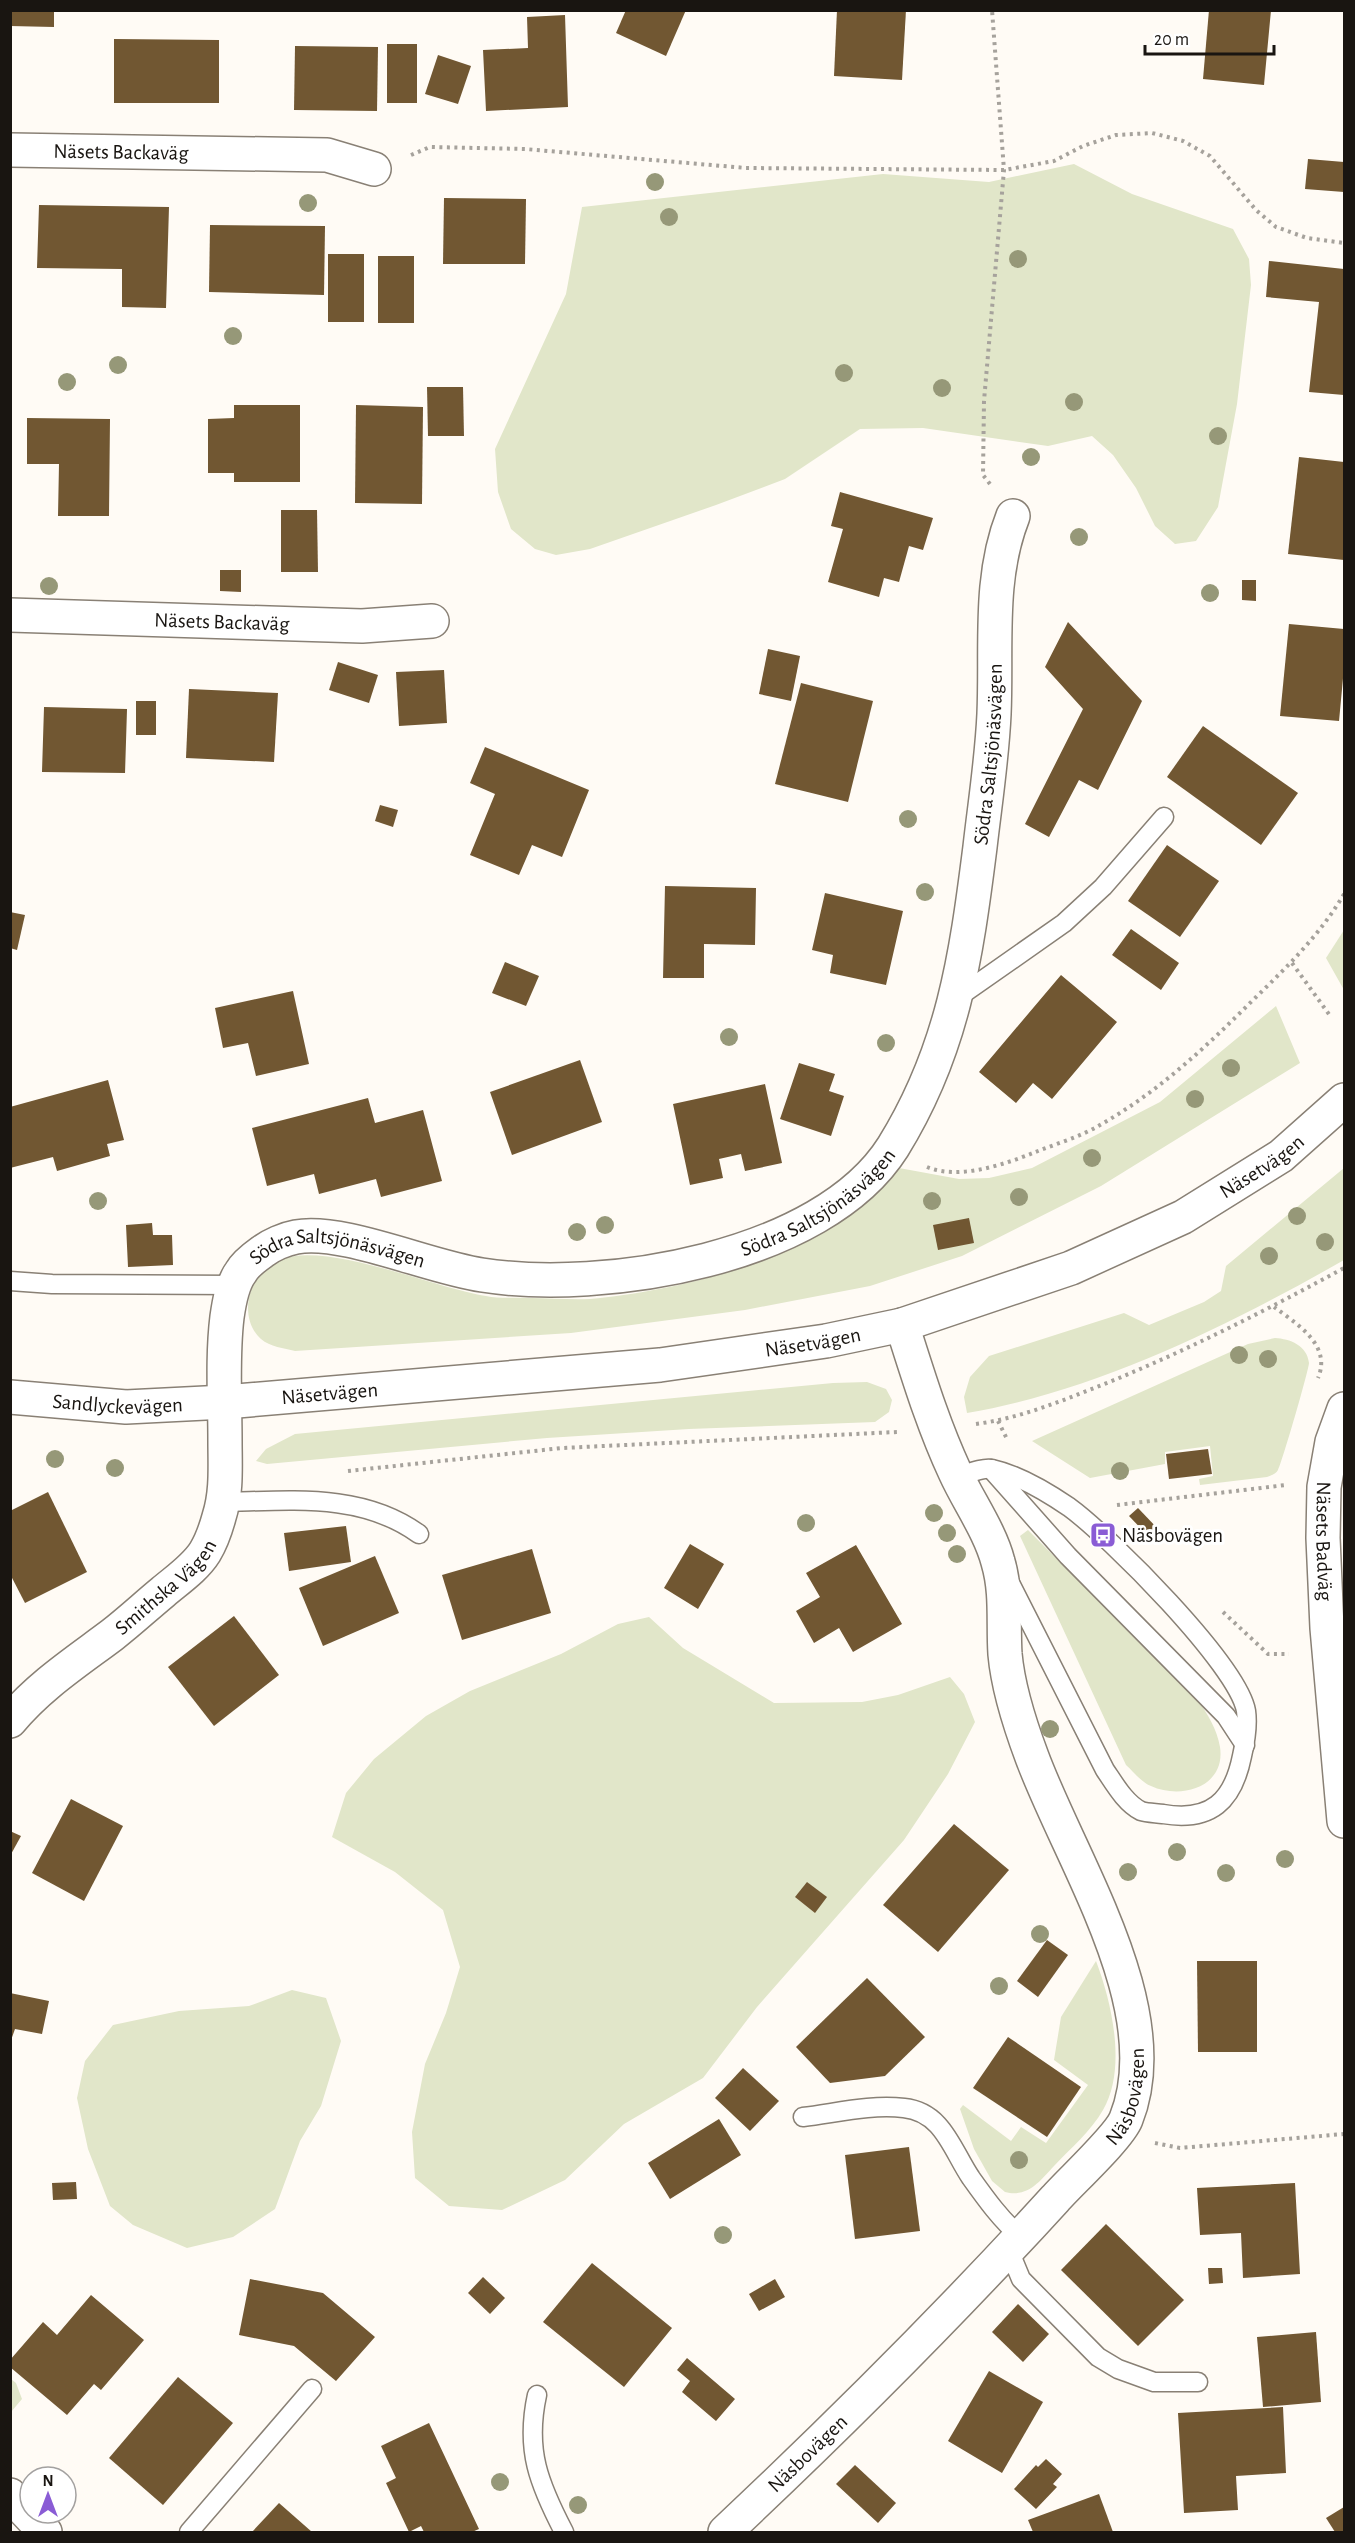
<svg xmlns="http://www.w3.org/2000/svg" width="1355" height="2543" font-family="'Alegreya Sans',sans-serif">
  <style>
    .green { fill: #e1e6c9 }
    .building { fill: #715732 }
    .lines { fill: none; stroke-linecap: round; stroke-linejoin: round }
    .service-casing { stroke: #898075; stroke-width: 21 }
    .minor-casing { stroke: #898075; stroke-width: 36 }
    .tertiary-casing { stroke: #898075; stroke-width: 36 }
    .path { stroke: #a6a29c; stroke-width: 4; stroke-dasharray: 3 4.5; stroke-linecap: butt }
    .service { stroke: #fff; stroke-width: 18 }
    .minor { stroke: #fff; stroke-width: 33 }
    .tertiary { stroke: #fff; stroke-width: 33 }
    .tree { fill: #969878 }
    .labels { text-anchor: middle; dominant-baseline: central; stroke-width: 6; stroke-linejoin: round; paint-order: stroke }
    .street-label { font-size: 21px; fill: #191511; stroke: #fff }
    .poi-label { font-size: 21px; fill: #191511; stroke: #fff; text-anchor: start }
  </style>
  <rect width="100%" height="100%" fill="#fffbf5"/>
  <!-- green -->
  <g class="green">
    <polygon points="1074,164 1132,194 1233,229 1249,259 1251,285 1237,404 1218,507 1196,541 1175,544 1155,526 1136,488 1113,455 1092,436 1048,446 923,428 860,429 785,479 716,505 590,549 556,555 535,549 511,529 498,492 495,449 566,294 582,207 883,174 989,182"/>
    <polygon points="1344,930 1344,990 1326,958"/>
    <path d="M1276,1006l24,57 -199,123 -139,70 -92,30 -125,24 -174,23 -276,18c-11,-3 -25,-4 -34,-12 -25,-23 -11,-68 18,-79 46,-20 155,28 207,36 14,3 30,1 45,2 19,0 39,2 59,1 68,-6 166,-28 225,-63 32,-19 57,-43 84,-68l60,11 30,-1 43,-10 128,-66z"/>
    <path d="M1344,1168v92c-114,65 -247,131 -377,153l-3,-16 6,-20 19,-21 135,-43 25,12 55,-23 17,-11 5,-25z"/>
    <path d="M1275,1338c15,1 32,7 34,25 0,6 -27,100 -31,107 -2,4 -6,5 -11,7l-67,8 -1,-6 14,-3 -3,-30 -45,6v12l-75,14 -58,-37 216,-97z"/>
    <polygon points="867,1382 886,1389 892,1400 889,1412 875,1422 689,1429 547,1438 267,1464 256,1461 266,1449 295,1434 833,1383"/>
    <path d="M1028,1530l170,170c10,15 19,29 22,47 6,40 -39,53 -69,39 -9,-3 -18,-15 -25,-21l-106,-229z"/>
    <polygon points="649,1617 683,1648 774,1703 862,1702 898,1695 950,1677 964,1694 975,1722 948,1774 904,1840 757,2007 703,2078 624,2124 565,2180 502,2210 449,2206 415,2178 412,2132 425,2064 446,2013 460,1967 443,1910 395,1872 332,1837 346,1793 374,1759 426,1716 470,1691 561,1654 618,1624"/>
    <path d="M1096,1961c16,42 31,108 7,149 -12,21 -32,38 -49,56 -14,15 -26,32 -49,26l-13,-11 -18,-32 -14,-40 3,-4 48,36 10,-14 25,16 42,-58 -34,-25 7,-43z"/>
    <polygon points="292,1990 326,1998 341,2041 321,2106 300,2141 275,2209 233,2237 187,2248 133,2225 110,2206 88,2149 77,2098 85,2061 113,2025 179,2011 249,2006"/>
    <polygon points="11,2379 16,2383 22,2399 11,2412"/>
  </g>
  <!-- building -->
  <g class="building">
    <polygon points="10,10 54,10 54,27 10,26"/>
    <polygon points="626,10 686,10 666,56 616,33"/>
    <polygon points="837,10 906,10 902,80 834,76"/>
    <polygon points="1209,10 1271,10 1264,85 1203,79"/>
    <polygon points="565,15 568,107 486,111 483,50 528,48 527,17"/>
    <polygon points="114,39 219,40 219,103 114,103"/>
    <rect x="387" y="44" width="30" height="59"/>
    <polygon points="295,46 378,47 377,111 294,110"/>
    <polygon points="438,55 471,66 458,104 425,94"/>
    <polygon points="1308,159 1344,162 1344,192 1305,189"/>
    <polygon points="444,198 526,199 525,264 443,264"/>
    <polygon points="39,205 169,207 166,308 122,307 122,269 37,268"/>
    <polygon points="210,225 325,226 324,295 209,292"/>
    <rect x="328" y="254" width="36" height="68"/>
    <rect x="378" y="256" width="36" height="67"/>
    <polygon points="1269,261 1344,269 1344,395 1309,392 1319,302 1266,297"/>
    <polygon points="427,387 463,387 464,436 428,436"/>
    <polygon points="234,405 300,405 300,482 234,482 234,473 208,473 208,419 234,418"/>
    <polygon points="356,405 423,407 422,504 355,503"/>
    <polygon points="27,418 110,419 109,516 58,516 59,464 27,464"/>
    <polygon points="1299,457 1344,462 1344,560 1288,554"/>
    <polygon points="840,492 933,518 923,550 909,546 899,582 884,578 879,597 828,582 843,529 831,526"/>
    <polygon points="281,510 317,510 318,572 281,572"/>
    <polygon points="220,570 241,570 241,592 220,591"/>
    <polygon points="1242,580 1256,580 1256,601 1242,600"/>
    <polygon points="1068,622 1142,701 1098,790 1079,780 1049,837 1025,824 1083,709 1045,667"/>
    <polygon points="1289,624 1344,629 1344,668 1339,721 1280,716"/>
    <polygon points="768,649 800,656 791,701 759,694"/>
    <polygon points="338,662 378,675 369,703 329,690"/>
    <polygon points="444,670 447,723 399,726 396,672"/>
    <polygon points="801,683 873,701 848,802 775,784"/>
    <polygon points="189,689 278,693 274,762 186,758"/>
    <rect x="136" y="701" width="20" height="34"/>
    <polygon points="44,707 127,709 125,773 42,772"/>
    <polygon points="1203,726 1298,793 1261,845 1167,777"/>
    <polygon points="485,747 589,790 562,857 532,845 519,875 470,855 495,794 470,783"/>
    <polygon points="380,805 398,810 393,827 375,821"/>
    <polygon points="1167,845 1219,881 1180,937 1128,901"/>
    <polygon points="665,886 756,888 755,945 704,944 704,978 663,978"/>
    <polygon points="825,893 903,911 886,985 830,973 833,955 812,950"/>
    <polygon points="10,912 25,915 17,950 10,948"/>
    <polygon points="1131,929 1179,963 1161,990 1112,955"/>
    <polygon points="505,962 539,976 526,1006 492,993"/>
    <polygon points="1061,975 1117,1022 1052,1099 1033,1083 1016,1103 979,1072"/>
    <polygon points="293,991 309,1064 256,1076 248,1043 223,1048 215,1008"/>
    <polygon points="580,1060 602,1122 512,1155 490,1092"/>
    <polygon points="799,1063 835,1074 829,1091 844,1096 831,1136 780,1119"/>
    <polygon points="108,1080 124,1140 107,1144 110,1156 57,1171 53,1157 10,1168 10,1107"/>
    <polygon points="765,1084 782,1163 745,1171 741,1154 719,1159 723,1178 690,1185 673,1104"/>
    <polygon points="368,1098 375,1123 423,1110 442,1181 381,1197 376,1179 319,1194 314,1174 267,1186 252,1128"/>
    <polygon points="969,1218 974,1243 938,1250 933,1225"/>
    <polygon points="152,1223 153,1235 172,1235 173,1265 128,1267 126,1225"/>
    <polygon points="1208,1449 1212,1474 1169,1479 1166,1454"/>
    <polygon points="48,1492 87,1572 25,1603 10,1574 10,1511"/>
    <polygon points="1138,1508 1159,1530 1150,1538 1129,1516"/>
    <polygon points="346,1526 351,1562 289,1571 284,1533"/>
    <polygon points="690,1544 724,1564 698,1609 664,1588"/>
    <polygon points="856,1545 902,1624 853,1652 839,1628 814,1643 796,1611 820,1597 806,1573"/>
    <polygon points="532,1549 551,1613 462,1640 442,1575"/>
    <polygon points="375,1556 399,1613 323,1646 299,1588"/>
    <polygon points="234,1616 279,1675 214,1726 168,1667"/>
    <polygon points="71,1799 123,1826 84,1901 32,1873"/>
    <polygon points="954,1824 1009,1870 938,1952 883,1905"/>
    <polygon points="10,1831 21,1836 10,1856"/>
    <polygon points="807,1882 827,1897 815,1913 795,1897"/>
    <polygon points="1047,1940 1068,1955 1038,1997 1017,1981"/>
    <polygon points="1197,1961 1257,1961 1257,2052 1198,2052"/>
    <polygon points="867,1978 925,2037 885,2076 830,2083 796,2047"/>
    <polygon points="10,1993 49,2001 42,2034 15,2029 10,2043"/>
    <polygon points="1008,2037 1081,2087 1047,2137 973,2088"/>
    <polygon points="743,2068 779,2101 750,2131 715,2098"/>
    <polygon points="719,2119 741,2155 670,2199 648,2163"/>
    <polygon points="909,2147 920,2231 855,2239 845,2155"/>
    <polygon points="76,2182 77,2199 53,2200 52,2183"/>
    <polygon points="1295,2183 1300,2274 1243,2278 1241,2233 1200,2235 1197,2188"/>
    <polygon points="1106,2224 1184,2300 1138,2346 1061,2270"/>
    <polygon points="592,2263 672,2328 624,2387 543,2322"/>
    <polygon points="1208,2268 1222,2268 1223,2283 1209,2284"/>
    <polygon points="483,2277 505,2298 490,2314 468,2293"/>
    <polygon points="250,2279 323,2293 375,2337 336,2381 294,2346 239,2335"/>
    <polygon points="775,2279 785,2297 759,2311 749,2294"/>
    <polygon points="91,2295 144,2340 101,2390 94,2384 67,2415 10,2367 10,2360 43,2322 57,2335"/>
    <polygon points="1018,2304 1049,2334 1023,2362 992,2332"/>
    <polygon points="1316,2332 1321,2402 1263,2407 1257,2337"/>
    <polygon points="687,2358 735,2399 716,2421 682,2392 690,2381 677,2370"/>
    <polygon points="989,2371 1043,2402 1002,2473 948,2441"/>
    <polygon points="178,2377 233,2423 163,2505 109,2458"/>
    <polygon points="1283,2407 1286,2473 1236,2476 1238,2510 1184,2513 1178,2413"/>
    <polygon points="429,2423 479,2529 472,2532 424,2532 421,2526 409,2532 386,2483 396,2478 381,2446"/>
    <polygon points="1046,2459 1062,2474 1053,2484 1057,2487 1036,2509 1014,2489 1036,2465 1038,2467"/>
    <polygon points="855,2465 896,2503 878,2523 836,2484"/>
    <polygon points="1099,2494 1113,2532 1033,2532 1028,2520"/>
    <polygon points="279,2503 312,2532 252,2532"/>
    <polygon points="1344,2507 1344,2532 1335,2532 1326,2518"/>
  </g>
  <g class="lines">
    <defs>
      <g id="service">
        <polyline points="957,998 1064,923 1103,887 1164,817"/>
        <polyline points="10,1281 52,1284 235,1285"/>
        <polyline points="991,1469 1068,1556 1226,1716 1245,1745"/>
        <path d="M957,1477c10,-3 26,-10 35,-8 27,6 55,23 77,38 40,29 169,158 177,204 2,14 -1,32 -4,45 -9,45 -31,66 -79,58 -7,-1 -16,-1 -22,-3 -16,-8 -27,-28 -36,-41l-95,-187"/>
        <path d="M222,1502c68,-1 139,-10 197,32"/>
        <path d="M803,2117c33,-4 68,-13 101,-9 39,4 48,42 67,70 15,21 30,42 50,59"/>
        <polyline points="1009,2250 1021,2279 1098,2357 1118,2369 1154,2382 1198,2382"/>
        <path d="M537,2395c-12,55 2,89 27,137"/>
        <polyline points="189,2532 312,2389"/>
      </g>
      <g id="minor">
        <path id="s1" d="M10,150l317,5 47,14"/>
        <path id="s2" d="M10,615l352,11 70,-5"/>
        <path id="s3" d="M10,1397l116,10 99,-5"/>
        <path id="s4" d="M1344,1409l-12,33 -8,45 -1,51 4,90 17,193"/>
        <path id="s5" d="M10,1721c29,-35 66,-59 102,-86 18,-14 34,-29 51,-43 14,-12 32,-24 42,-40 6,-10 11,-24 14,-35 8,-25 6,-51 6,-76 0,-42 -3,-83 2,-124 2,-14 5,-33 14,-45 4,-7 14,-15 21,-20 9,-7 23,-13 34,-15 46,-9 135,31 186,38 121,19 340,-16 411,-128 60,-97 73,-189 87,-300 5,-44 12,-88 14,-133 3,-67 -6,-135 19,-198"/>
        <polyline points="10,2495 45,2532"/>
        <path id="s6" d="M725,2532c114,-107 225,-218 330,-333 15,-17 64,-62 71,-80 44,-110 -56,-259 -94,-362 -12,-32 -24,-69 -27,-103 -2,-31 2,-62 -7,-92 -8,-31 -30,-61 -43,-90 -22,-47 -37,-97 -53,-147"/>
      </g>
      <g id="tertiary">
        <path id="s7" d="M225,1402l435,-37 166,-24 76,-16 169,-57 112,-51 98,-61 63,-56"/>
      </g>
    </defs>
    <!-- service casing -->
    <use href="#service" class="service-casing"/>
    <!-- minor casing -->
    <use href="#minor" class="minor-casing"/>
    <!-- tertiary casing -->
    <use href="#tertiary" class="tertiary-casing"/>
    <!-- path -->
    <g class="path">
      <polyline points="411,155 430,147 525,149 746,168 1004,170 1054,161 1083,146 1116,135 1152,133 1183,141 1210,156 1256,210 1276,227 1307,238 1344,243"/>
      <polyline points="990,484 983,475 984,401 1004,170 992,10"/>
      <polyline points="1292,963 1331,1017"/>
      <path d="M927,1167c31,13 76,-2 106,-14 22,-9 47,-16 67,-28 58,-33 105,-77 152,-124 34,-33 68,-66 92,-107"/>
      <path d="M1274,1307c23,17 58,38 44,71"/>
      <polyline points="998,1421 1007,1439"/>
      <path d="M976,1424c45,-6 85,-23 126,-39 84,-34 163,-74 242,-117"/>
      <polyline points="348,1471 562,1448 897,1432"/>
      <polyline points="1117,1505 1286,1485"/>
      <polyline points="1223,1612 1268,1654 1289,1654"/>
      <polyline points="1155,2143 1180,2148 1344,2134"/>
    </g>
    <!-- service -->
    <use href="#service" class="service"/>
    <!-- minor -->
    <use href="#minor" class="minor"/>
    <!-- tertiary -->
    <use href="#tertiary" class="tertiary"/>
  </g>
  <!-- trees -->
  <g class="tree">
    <circle cx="655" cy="182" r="9"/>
    <circle cx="308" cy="203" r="9"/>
    <circle cx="669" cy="217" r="9"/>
    <circle cx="1018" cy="259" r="9"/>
    <circle cx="233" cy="336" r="9"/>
    <circle cx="118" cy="365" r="9"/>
    <circle cx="844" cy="373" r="9"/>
    <circle cx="67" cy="382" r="9"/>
    <circle cx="942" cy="388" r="9"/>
    <circle cx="1074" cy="402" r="9"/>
    <circle cx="1218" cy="436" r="9"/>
    <circle cx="1031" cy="457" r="9"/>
    <circle cx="1079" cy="537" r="9"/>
    <circle cx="49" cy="586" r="9"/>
    <circle cx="1210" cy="593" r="9"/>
    <circle cx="908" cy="819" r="9"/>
    <circle cx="925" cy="892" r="9"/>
    <circle cx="729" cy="1037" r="9"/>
    <circle cx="886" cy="1043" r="9"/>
    <circle cx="1231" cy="1068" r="9"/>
    <circle cx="1195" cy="1099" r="9"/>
    <circle cx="1092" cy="1158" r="9"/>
    <circle cx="1019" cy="1197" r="9"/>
    <circle cx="98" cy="1201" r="9"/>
    <circle cx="932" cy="1201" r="9"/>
    <circle cx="1297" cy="1216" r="9"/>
    <circle cx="605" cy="1225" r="9"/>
    <circle cx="577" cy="1232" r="9"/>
    <circle cx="1325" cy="1242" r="9"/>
    <circle cx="1269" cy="1256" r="9"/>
    <circle cx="1239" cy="1355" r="9"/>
    <circle cx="1268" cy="1359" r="9"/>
    <circle cx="55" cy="1459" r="9"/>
    <circle cx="115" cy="1468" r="9"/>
    <circle cx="1120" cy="1471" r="9"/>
    <circle cx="934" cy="1513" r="9"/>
    <circle cx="806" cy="1523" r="9"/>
    <circle cx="947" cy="1533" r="9"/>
    <circle cx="957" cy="1554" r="9"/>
    <circle cx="1050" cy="1729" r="9"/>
    <circle cx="1177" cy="1852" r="9"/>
    <circle cx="1285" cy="1859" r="9"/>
    <circle cx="1128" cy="1872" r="9"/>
    <circle cx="1226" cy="1873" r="9"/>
    <circle cx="1040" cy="1934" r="9"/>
    <circle cx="999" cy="1986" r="9"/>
    <circle cx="1019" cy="2160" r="9"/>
    <circle cx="723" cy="2235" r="9"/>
    <circle cx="500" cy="2482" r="9"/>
    <circle cx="578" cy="2505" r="9"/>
  </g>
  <!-- icons -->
  <defs>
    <symbol id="bus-square" viewBox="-11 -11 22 22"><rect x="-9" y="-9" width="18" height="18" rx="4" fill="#8a5cd5" stroke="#fff"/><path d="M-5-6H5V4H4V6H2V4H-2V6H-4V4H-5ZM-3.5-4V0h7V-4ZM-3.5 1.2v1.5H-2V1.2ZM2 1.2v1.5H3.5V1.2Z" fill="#fff"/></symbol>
  </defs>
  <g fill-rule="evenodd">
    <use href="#bus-square" x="1088" y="1520" width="30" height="30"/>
  </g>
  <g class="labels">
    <!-- street labels -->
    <g class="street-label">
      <text stroke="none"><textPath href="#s1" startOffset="111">Näsets Backaväg</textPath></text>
      <text stroke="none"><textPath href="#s2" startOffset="212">Näsets Backaväg</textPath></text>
      <text stroke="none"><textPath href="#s5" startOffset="1660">Södra Saltsjönäsvägen</textPath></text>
      <text stroke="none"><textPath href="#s7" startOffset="1077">Näsetvägen</textPath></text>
      <text stroke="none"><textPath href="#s5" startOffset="1156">Södra Saltsjönäsvägen</textPath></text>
      <text stroke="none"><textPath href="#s5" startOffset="652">Södra Saltsjönäsvägen</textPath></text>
      <text stroke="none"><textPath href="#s7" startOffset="591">Näsetvägen</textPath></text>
      <text stroke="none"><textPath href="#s7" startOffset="105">Näsetvägen</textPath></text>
      <text stroke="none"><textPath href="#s3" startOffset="108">Sandlyckevägen</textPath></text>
      <text stroke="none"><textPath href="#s4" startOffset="135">Näsets Badväg</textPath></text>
      <text stroke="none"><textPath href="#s5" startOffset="206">Smithska Vägen</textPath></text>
      <text stroke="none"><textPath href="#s6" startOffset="598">Näsbovägen</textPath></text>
      <text stroke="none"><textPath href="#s6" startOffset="114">Näsbovägen</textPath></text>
    </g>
    <!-- poi labels -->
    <g class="poi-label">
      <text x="1122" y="1535">Näsbovägen</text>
    </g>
  </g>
  <!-- border -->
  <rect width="1355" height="2543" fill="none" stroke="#191511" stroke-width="24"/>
  <!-- north arrow -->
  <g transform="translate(48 2495)"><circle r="28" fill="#ffffff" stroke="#a3a1a0" stroke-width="1.5"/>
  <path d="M0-4.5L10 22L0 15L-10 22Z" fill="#8a5cd5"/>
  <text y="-9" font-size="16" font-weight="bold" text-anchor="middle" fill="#191511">N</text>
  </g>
  <!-- scale -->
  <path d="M1145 45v9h129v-9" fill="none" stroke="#191511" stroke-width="3"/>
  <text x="1154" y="45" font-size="18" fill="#191511" stroke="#ffffff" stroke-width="4.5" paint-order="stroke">20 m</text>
</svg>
